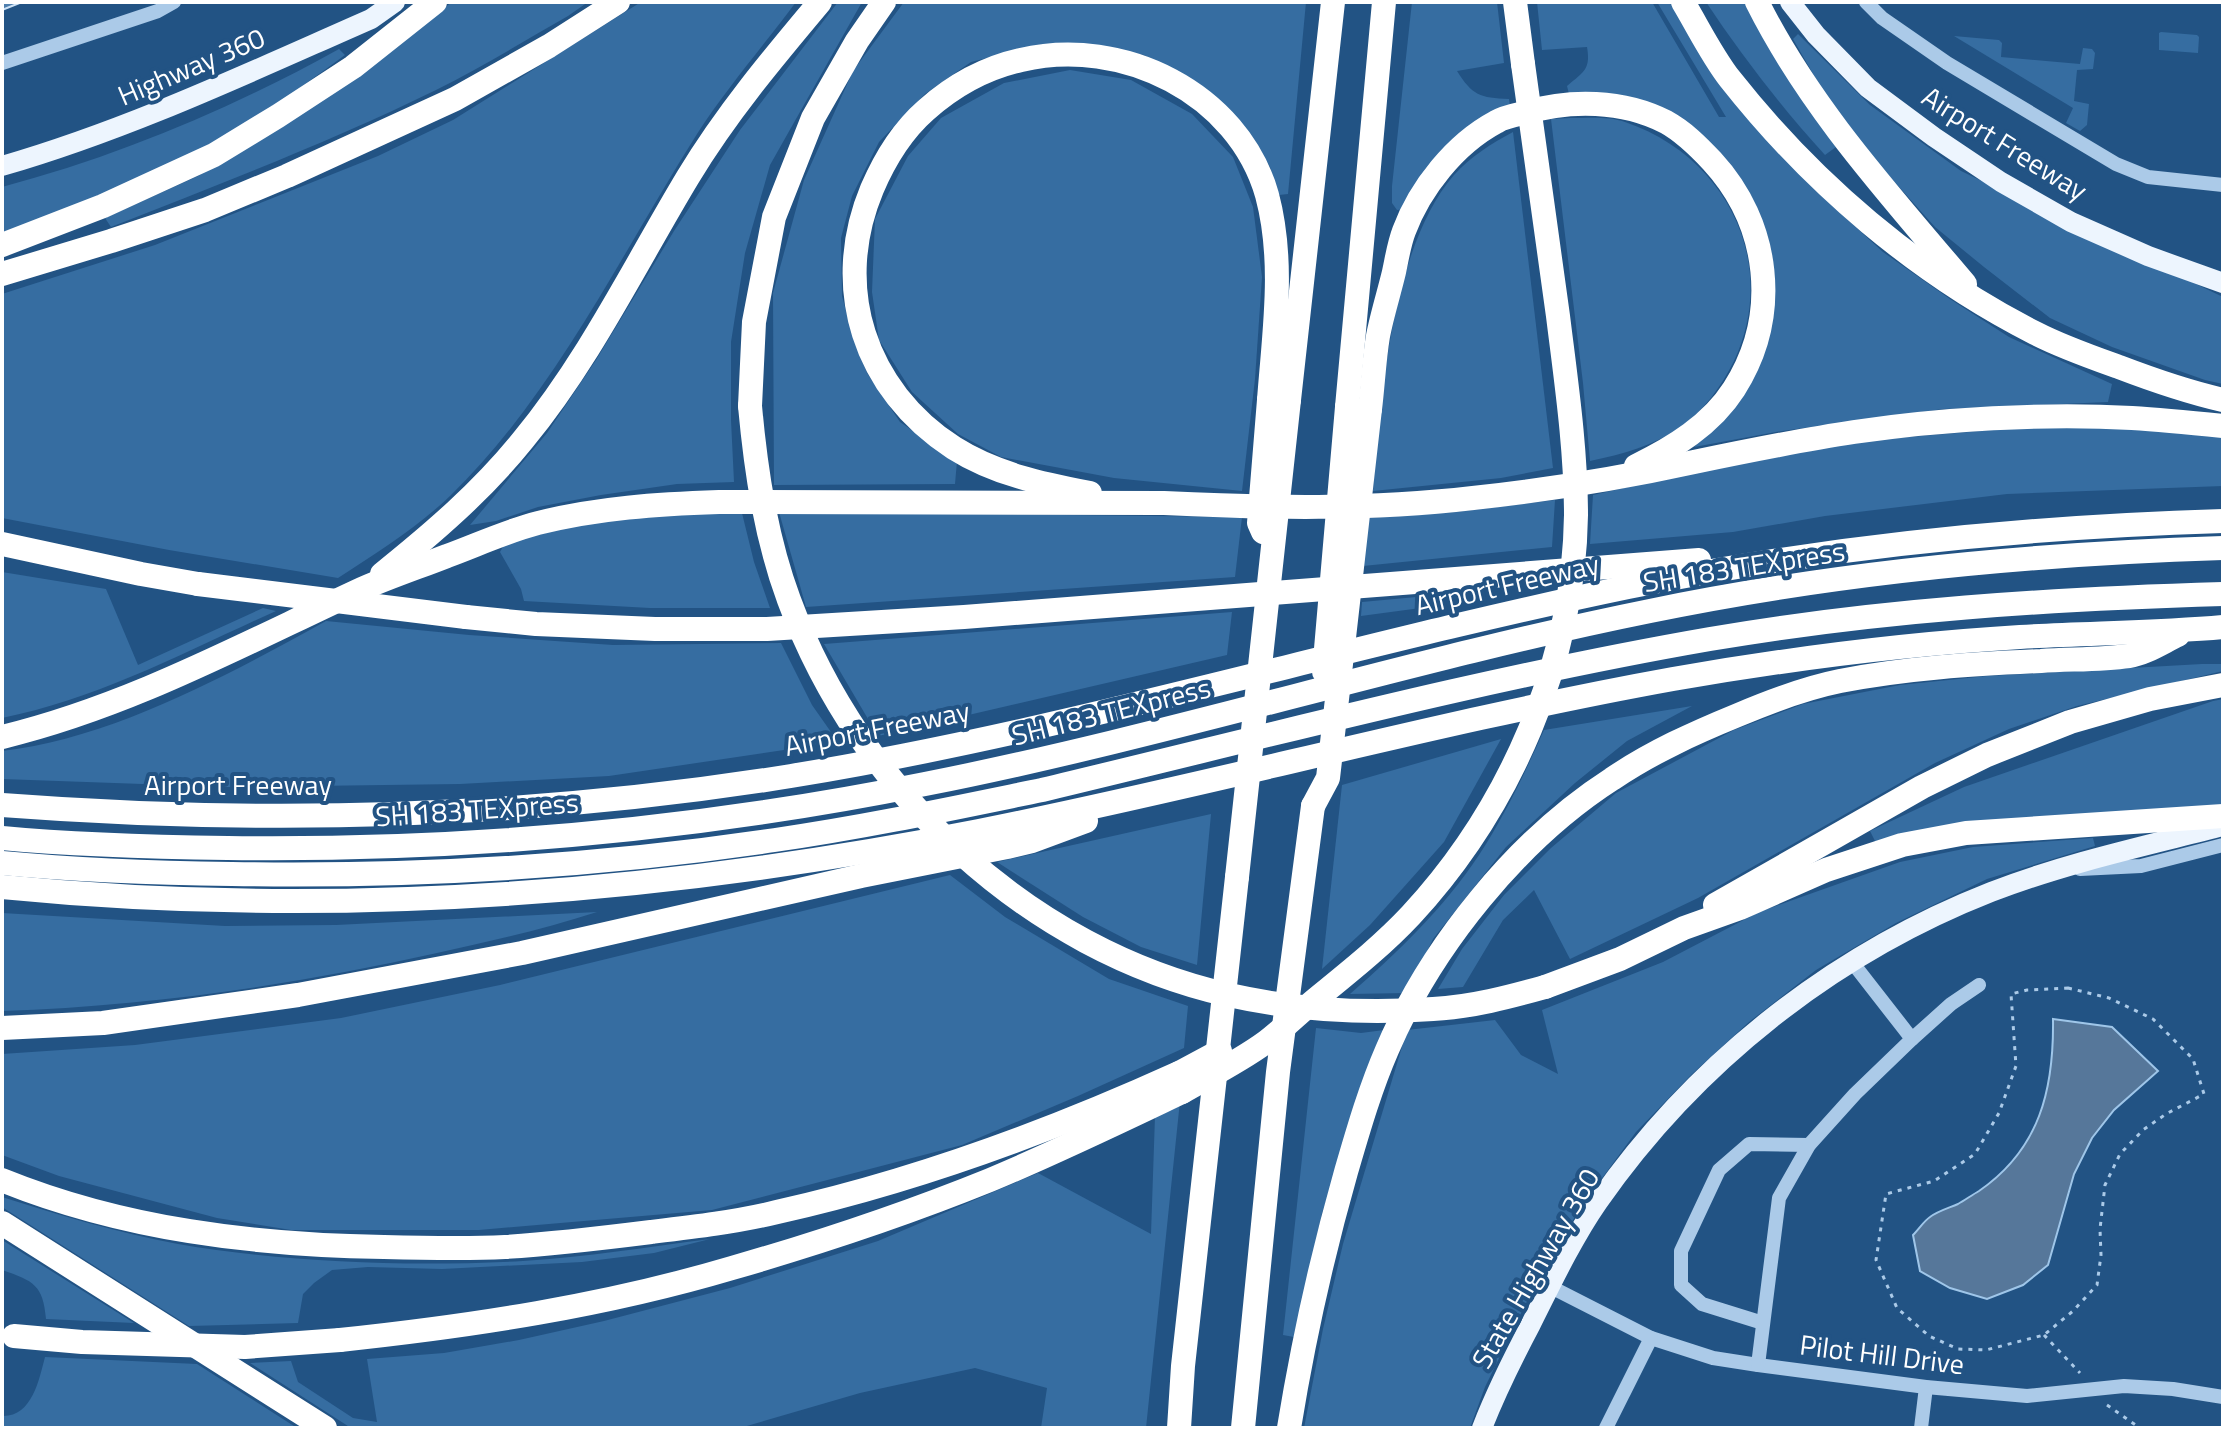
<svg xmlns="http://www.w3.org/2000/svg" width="2225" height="1430" font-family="'Titillium Web',sans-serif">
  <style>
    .green { fill: #366da1 }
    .water { fill: #56779a; stroke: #9fc6e9; stroke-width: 2 }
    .building { fill: #4f7fae; stroke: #cfe3f6; stroke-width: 2 }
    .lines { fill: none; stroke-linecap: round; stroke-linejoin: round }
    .path { stroke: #abcae8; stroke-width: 3; stroke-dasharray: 4 6; stroke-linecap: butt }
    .minor { stroke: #abcae8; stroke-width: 14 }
    .major { stroke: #edf5fe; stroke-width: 20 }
    .highway { stroke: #fff; stroke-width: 24 }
    .highway-bridge { stroke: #fff; stroke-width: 24 }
    .labels { text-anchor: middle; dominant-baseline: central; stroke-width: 8; stroke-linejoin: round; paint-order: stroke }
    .street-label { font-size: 28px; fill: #fff; stroke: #225384 }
  </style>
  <rect width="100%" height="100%" fill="#225384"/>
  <!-- green -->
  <g class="green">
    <path d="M452,2h136l-20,14c-44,25 -87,52 -132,74 -106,52 -216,94 -325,137l-6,-9 93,-42 131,-81z"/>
    <path d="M641,2h155c-32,43 -70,87 -99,132 -76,120 -143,261 -246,361 -34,33 -75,58 -113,83l-169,-28 -167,-32v-224l153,-49 223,-89 75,-36z"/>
    <polygon points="838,2 862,2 770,165 745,253 731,342 731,420 734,482 677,484 601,495 538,507 496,521 470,525 547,433 596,360 674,231 740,130"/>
    <polygon points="904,2 1306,2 1288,194 1279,195 1270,167 1256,143 1224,107 1189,80 1144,55 1088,44 1043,44 971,62 925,94 879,142 852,196 841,238 842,296 853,337 867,373 900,422 957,461 955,484 774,485 773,293 804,180 853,71"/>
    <path d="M1412,2h85l7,61 -47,8c15,24 23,27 52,28l1,7 -103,103 -10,1 -5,-7v-17z"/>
    <path d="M1537,2h115l67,115h7l-69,-115h14l83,123 61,65 68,62 67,47 59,38 103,47 -4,18 -165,7 -161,22 -88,16c22,-20 46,-41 59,-69 35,-73 28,-148 -22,-212 -14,-18 -33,-37 -55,-47 -8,-4 -20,-5 -29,-7 -26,-6 -52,-12 -78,-18l-2,-8c16,-14 24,-16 20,-39l-45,3z"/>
    <path d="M1706,2h43l87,145 -11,8c-44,-48 -83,-99 -119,-153z"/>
    <polygon points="2161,32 2197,35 2199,37 2198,53 2159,50 2159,33"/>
    <polygon points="1798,34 1870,105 1961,171 2223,297 2223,384 2205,380 2112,347 2050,318 1984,267 1935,227 1856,139 1820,86 1793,39"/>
    <polygon points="1954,36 1999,40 2002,43 2001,57 2080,64 2083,48 2092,49 2095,53 2093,69 2077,70 2074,101 2089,104 2087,125 2080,131 2066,123 2073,108"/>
    <path d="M339,49l6,6c-40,29 -79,59 -123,83 -70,38 -145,69 -220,96v-47c117,-31 231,-79 337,-138z"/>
    <polygon points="1070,70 1131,80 1192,114 1233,157 1253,207 1262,277 1255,379 1242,491 1114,478 1001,457 958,434 912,392 879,340 872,292 875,219 908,156 941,118 1004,83"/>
    <path d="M1571,118c17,0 38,-2 54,4 101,34 155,141 109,239 -13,26 -30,49 -53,66 -28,19 -58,27 -91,34l-7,-78 -32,-264z"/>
    <path d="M1513,132l40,336 -52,10 -128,13c7,-92 19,-245 81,-316 17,-19 37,-31 59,-43z"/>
    <polygon points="2039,426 2223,432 2223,486 2007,494 1825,516 1733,532 1590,544 1593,495 1730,464 1849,442"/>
    <polygon points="1555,500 1552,547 1363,566 1369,518 1456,512"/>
    <polygon points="741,509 754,562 770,608 650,608 524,601 521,589 500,552 505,543 623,514"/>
    <polygon points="779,512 1242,517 1235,577 806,607"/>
    <path d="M2,572l104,17 32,76 125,-57 13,3c-89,40 -178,88 -274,107z"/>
    <polygon points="1427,596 1428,607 1361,616 1362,602"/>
    <polygon points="1232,612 1227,655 878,736 824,644"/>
    <path d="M326,621l143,14 144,10 168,-2 31,62 26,37 -229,34 -149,8 -233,3 -225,-8v-28c111,-13 226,-76 324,-130z"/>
    <polygon points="2202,664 2223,664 2223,671 2077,706 2009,729 1935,763 1698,898 1570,959 1534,890 1503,920 1463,987 1438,989 1462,949 1504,895 1551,848 1616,793 1734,730 1803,704 1900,685 1987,676"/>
    <polygon points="2223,699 2223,807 1876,843 1870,831 1964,787 2213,701"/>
    <path d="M1692,706l-65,35 -52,42 -69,64 -73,92 -26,54 -57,1c47,-41 94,-86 129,-139 26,-40 46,-82 65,-125z"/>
    <polygon points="1501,739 1444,842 1370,925 1322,969 1342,785"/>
    <polygon points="1211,814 1197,965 1141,947 1083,917 997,862"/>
    <polygon points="2093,838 2095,846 1987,879 1896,923 1816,970 1749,1022 1692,1074 1636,1132 1580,1208 1534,1287 1485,1387 1470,1428 1304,1428 1323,1329 1343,1244 1407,1030 1495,1020 1521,1055 1558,1074 1542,1010 1663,962 1759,912 1900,862 1973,847"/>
    <polygon points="950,875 1005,917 1109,979 1188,1006 1184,1048 1078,1096 962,1145 712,1210 479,1230 291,1230 217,1218 59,1176 2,1155 2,1054 135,1045 341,1018 500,985"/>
    <path d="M597,912c-52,17 -106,29 -160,41 -142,32 -288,53 -435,58v-98l223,13 111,-1z"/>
    <polygon points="1316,1028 1361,1033 1384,1030 1322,1213 1294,1337 1283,1335"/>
    <polygon points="1180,1101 1146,1428 1041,1428 1047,1388 975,1368 860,1393 740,1428 351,1428 250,1363 291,1361 298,1382 353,1418 377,1422 367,1359 444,1353 519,1340 604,1321 730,1288 878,1241 1038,1173 1151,1234 1155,1116"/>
    <path d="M2,1197c58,18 116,36 176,47 111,19 233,23 345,17 63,-4 125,-14 187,-22l-56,14 -72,9 -140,7 -74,-2 -36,3 -18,13 -11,11 -5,29 -109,3 -187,-119z"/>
    <path d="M2,1240l132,83 -88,-4c-3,-34 -12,-38 -44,-49z"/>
    <path d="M45,1357l152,7 100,64h-295v-12c30,1 37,-36 43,-59z"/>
  </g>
  <!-- water -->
  <path class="water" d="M2053,1019l59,8 46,44 -44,39 -22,28 -18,36 -26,91 -25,20 -36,14 -37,-11 -30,-17 -7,-36c6,-6 11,-14 17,-18 8,-6 19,-9 28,-13 7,-4 14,-9 21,-13 61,-42 75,-102 74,-172z"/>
  <!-- building -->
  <polygon class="building" points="2,2 22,2 2,10"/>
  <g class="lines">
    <!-- path -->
    <g class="path">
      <polygon points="2068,988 2109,998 2153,1019 2193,1059 2204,1094 2166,1114 2143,1130 2120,1154 2105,1185 2100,1229 2101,1255 2097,1285 2073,1311 2044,1335 1986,1350 1958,1349 1929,1336 1897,1308 1876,1260 1886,1194 1934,1181 1975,1154 1999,1113 2016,1066 2011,994 2027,990"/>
      <polyline points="2044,1335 2080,1373"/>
      <polyline points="2107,1405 2140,1428"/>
    </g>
    <!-- minor -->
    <g class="minor">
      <polyline points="1866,2 1882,18 1947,63 2116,164 2148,177 2223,185"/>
      <polyline points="2,63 158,11 174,2"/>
      <polyline points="2080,869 2141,866 2223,845"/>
      <polyline points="1912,1039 1951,1004 1979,985"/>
      <polyline points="1549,1286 1651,1338 1713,1358 1758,1365 1926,1387 2027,1396 2124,1386 2173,1389 2223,1397"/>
      <polyline points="1763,1323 1702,1304 1681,1285 1681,1251 1719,1170 1749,1144 1809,1145"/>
      <polyline points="1758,1365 1779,1198 1809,1145 1855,1094 1912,1039 1852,962"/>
      <polyline points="1606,1428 1651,1338"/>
      <polyline points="1921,1428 1926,1387"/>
    </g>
    <!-- major -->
    <g class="major">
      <polyline points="1790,2 1816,35 1868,88 1934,137 2001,182 2071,222 2148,256 2223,283"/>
      <path d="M2,166c128,-37 248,-94 369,-147l24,-17"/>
      <path d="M1482,1428c14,-36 31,-70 49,-104 20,-40 42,-86 67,-122 97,-139 235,-248 393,-310 75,-29 154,-46 232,-66"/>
    </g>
    <!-- highway -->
    <g class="highway">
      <polyline points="1515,2 1523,64"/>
      <path d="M1683,2c15,25 29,54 47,77 82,104 187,194 305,254 27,14 56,24 84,34 34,13 69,25 104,33"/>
      <path d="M1757,2c53,106 133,193 208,282"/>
      <polyline points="2,245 103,206 214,155 278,116 353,67 435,2"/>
      <polyline points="2,274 111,241 205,210 287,176 455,99 549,46 618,2"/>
      <polyline points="1289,400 1333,2"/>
      <polyline points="750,406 754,322 774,217 813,118 857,41 884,2"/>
      <polyline points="1347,407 1384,2"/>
      <path d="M1370,409c3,-24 4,-49 8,-73 4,-21 11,-43 16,-64 3,-14 5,-28 10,-41 16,-43 51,-87 92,-109 8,-5 19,-7 28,-9 46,-14 99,-13 142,9 18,10 32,24 46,39 58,63 69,154 22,228 -23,36 -61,59 -98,77"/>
      <path d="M1090,493c-47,-9 -95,-19 -136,-45 -90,-58 -123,-161 -82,-259 12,-28 30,-58 54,-79 27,-24 59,-42 95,-50 101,-24 217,33 246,135 18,67 7,137 2,205"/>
      <polyline points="2,544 141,574 198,584"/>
      <path d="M382,574c51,-41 100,-83 141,-134 66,-80 112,-175 165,-263 38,-63 85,-119 132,-175"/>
      <polyline points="466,617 536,624 655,629 767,629 964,617 1699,560"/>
      <path d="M2,737c128,-31 241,-93 360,-148 27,-12 57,-22 85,-33 30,-11 60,-25 91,-33 60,-15 120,-19 181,-21l445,1c103,5 206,7 309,-5 74,-8 148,-20 221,-36 53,-11 106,-22 160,-30 89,-13 189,-19 278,-14 31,2 61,5 91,8"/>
      <path d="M2,805c263,20 529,13 789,-29 282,-46 557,-131 837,-189 196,-40 396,-60 595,-66"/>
      <path d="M2,838c75,7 151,9 226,10 233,3 468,-18 697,-64 244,-48 482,-124 725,-173 189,-39 381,-57 573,-63"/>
      <path d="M2,863c76,7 153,10 230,11 181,3 363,-7 543,-34 90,-13 179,-32 267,-50 222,-53 443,-112 668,-151 169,-29 342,-40 513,-45"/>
      <path d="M2,887c325,32 657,7 977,-56 232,-46 461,-110 694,-152 115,-20 231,-35 347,-42 68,-4 136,-4 203,-10"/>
      <polyline points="1715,905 1922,787 1987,755 2070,722 2150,699 2223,685"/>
      <polyline points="1545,987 1620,959 1684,928 1740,908 1826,870 1902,845 1966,833 2223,816"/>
      <polyline points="2,1028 103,1023 298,995 522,953 861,876 1007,847 1032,841 1086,821"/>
      <path d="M2,1180c121,49 252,65 382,67 40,1 81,2 121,0 49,-3 98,-9 146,-15 42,-5 85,-10 126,-20 139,-31 272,-80 402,-139"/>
      <polyline points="2,1223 325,1428"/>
      <path d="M340,1340c132,-14 264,-34 392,-72 87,-25 174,-54 258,-88 65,-27 129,-58 192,-88"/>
      <polyline points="1179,1428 1183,1366 1237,877"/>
      <polyline points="1243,1428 1278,1072 1313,806"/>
      <path d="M1289,1428c14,-86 33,-172 57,-256 12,-41 24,-83 41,-122 44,-103 130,-210 225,-271 40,-27 82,-46 126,-64 33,-14 67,-27 102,-34 67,-13 133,-17 201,-20 29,-2 59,-1 88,-5 16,-2 34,-14 49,-21"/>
    </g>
    <!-- highway-bridge -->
    <g class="highway-bridge">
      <path d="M750,406c6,66 16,132 39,194 71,192 240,350 440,395 67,15 136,19 204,14 39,-2 76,-12 112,-22"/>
      <polyline points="1263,532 1259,523 1269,400"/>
      <polyline points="198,584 466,617"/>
      <polyline points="1324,672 1347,407"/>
      <polyline points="1313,806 1328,778 1370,409"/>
      <polyline points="1237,877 1289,400"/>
      <polyline points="1179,1073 1220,1051"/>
      <path d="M1182,1092c28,-16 58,-31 84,-50 17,-13 33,-29 50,-43 33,-27 66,-53 95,-84 99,-107 163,-254 165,-400 0,-67 -10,-134 -18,-199 -12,-84 -23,-168 -35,-252"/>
      <polyline points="14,1336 82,1342 245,1347 340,1340"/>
    </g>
  </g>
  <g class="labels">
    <!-- street labels -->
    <g class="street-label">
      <text transform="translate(191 66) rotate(-23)">Highway 360</text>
      <text transform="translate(2005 143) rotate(32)">Airport Freeway</text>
      <text transform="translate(1744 566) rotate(-9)">SH 183 TEXpress</text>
      <text transform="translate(1507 584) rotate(-13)">Airport Freeway</text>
      <text transform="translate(1111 711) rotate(-14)">SH 183 TEXpress</text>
      <text transform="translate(877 728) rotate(-11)">Airport Freeway</text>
      <text x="238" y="784">Airport Freeway</text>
      <text transform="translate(477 809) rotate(-4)">SH 183 TEXpress</text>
      <text transform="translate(1535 1268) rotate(-60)">State Highway 360</text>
      <text transform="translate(1882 1354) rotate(7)">Pilot Hill Drive</text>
    </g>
  </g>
  <!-- border -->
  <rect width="2225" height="1430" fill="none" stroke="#ffffff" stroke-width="8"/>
</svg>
